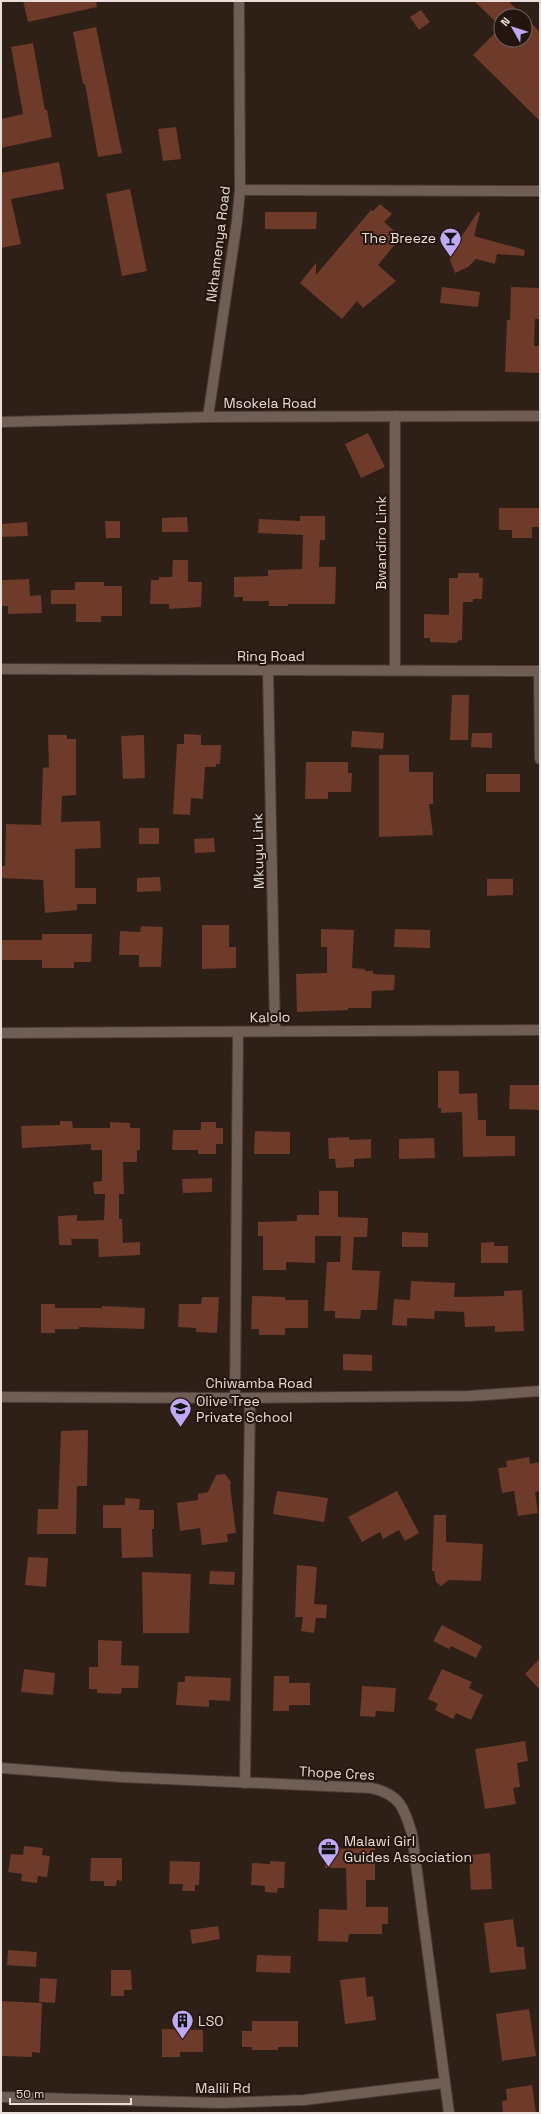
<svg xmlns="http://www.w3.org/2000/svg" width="541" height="2114" font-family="'Space Grotesk',sans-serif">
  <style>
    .building { fill: #6e3a29 }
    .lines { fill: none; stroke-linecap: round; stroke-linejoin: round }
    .minor-casing { stroke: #483b36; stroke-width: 12 }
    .minor { stroke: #705e55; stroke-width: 10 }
    .labels { text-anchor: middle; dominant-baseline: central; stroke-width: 4; stroke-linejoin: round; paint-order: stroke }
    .poi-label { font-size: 14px; fill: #e9ded9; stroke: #24150e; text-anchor: start }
    .street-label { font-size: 14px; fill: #e9ded9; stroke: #24150e }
  </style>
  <rect width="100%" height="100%" fill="#2e1f17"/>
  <!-- building -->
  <g class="building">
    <polygon points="23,1 96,1 97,7 28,22"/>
    <polygon points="474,1 508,1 524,16 501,16 501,27"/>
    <polygon points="421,10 430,22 419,30 410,17"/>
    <polygon points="525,17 540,32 540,121 473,55 501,27 501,40 525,40"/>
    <polygon points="96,27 122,153 98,157 85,84 83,84 73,32"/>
    <polygon points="33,43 45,110 47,110 52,137 1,148 1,119 23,114 11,47"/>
    <polygon points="176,127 181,159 163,161 158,129"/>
    <polygon points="59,162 64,189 11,199 21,244 1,248 1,173"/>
    <polygon points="130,189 147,271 122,276 106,194"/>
    <polygon points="380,204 392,214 384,222 401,237 378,265 396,281 363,308 357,301 342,319 300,283 316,263 316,275 371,210 373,211"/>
    <polygon points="265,212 317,212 316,229 265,229"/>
    <polygon points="478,212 480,213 474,236 525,250 524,256 497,254 495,264 476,259 468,267 455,273 450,260 450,253"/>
    <polygon points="442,287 480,292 478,307 440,303"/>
    <polygon points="511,287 540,288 540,319 535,319 534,346 540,346 540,373 505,372 507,320 510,320"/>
    <polygon points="368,433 385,467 361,478 345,444"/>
    <polygon points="499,508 540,508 540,527 532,527 532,538 512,538 512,530 499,530"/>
    <polygon points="300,516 325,516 325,540 320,540 319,567 336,567 335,604 288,604 288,606 269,606 269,601 243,601 243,597 234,597 234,577 268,576 268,570 302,569 303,535 258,533 259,519 300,521"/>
    <polygon points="187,517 188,532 162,532 162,518"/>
    <polygon points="105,521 120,521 120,538 106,538"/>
    <polygon points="27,522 28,536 1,537 1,524"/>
    <polygon points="173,560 188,560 188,582 202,582 201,607 169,609 169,604 150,604 151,580 159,580 159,577 172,577"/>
    <polygon points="458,573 479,573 479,578 483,578 482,599 473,599 473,602 463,602 462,640 457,641 457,643 430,642 430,638 424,638 424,614 449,615 449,578 458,578"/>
    <polygon points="29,579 30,596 41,595 42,613 8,614 8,606 1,606 2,580"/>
    <polygon points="75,582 104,582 104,586 122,586 122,616 101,616 101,622 76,622 76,604 51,604 51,590 75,590"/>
    <polygon points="452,695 469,695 468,740 450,740"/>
    <polygon points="352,731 384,733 383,749 351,747"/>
    <polygon points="472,733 492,733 492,748 471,747"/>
    <polygon points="184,734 201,735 201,745 221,745 220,764 216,764 216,767 205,767 203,799 191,798 190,815 173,814 177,744 184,744"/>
    <polygon points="48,735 67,735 67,739 76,739 76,795 62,796 61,822 100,821 101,848 75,849 75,888 96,888 96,904 77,904 77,910 45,913 43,880 1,878 1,866 5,866 6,824 41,825 43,768 49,767"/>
    <polygon points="144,735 145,778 123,779 121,736"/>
    <polygon points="379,755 409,755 409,772 433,772 433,804 429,804 433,835 379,837"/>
    <polygon points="306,762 348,762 348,773 352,773 351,792 328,792 328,799 305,799"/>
    <rect x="486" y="774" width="34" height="18"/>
    <rect x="139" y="828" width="20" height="16"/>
    <polygon points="214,838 215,852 195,853 194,839"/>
    <polygon points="160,877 161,891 137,892 137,878"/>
    <polygon points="487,879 513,879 513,895 487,896"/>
    <polygon points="202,925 229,925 229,947 236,947 236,968 202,969"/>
    <polygon points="141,926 163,927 161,967 139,967 139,955 119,955 120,931 140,932"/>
    <polygon points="321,929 354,930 352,968 365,969 365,971 373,971 373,974 395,975 394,990 372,991 371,1008 348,1008 348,1010 297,1012 296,974 327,973 327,947 321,947"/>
    <polygon points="395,929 430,930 430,948 394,947"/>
    <polygon points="42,934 92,934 91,962 74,962 74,968 42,968 42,960 1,960 1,940 42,940"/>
    <polygon points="438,1071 459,1071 459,1094 477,1093 478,1120 486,1120 486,1136 515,1136 515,1156 463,1157 462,1112 441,1113 441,1108 438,1108"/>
    <polygon points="510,1085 540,1085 540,1110 509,1109"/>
    <polygon points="60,1121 72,1121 73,1128 110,1128 110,1122 130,1123 130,1128 140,1128 140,1150 137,1150 137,1162 123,1162 124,1194 119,1194 119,1219 122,1219 123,1243 140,1242 140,1255 99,1257 98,1239 71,1239 72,1245 59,1245 58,1216 77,1215 77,1221 104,1220 105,1194 94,1194 93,1182 102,1181 102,1150 91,1150 91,1144 22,1148 21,1126 60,1125"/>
    <polygon points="201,1122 216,1122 216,1128 223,1128 223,1144 216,1144 216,1154 198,1154 198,1150 172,1150 173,1130 201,1130"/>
    <polygon points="255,1131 290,1132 290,1154 254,1154"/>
    <polygon points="349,1137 349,1140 371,1139 371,1158 354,1159 354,1167 336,1168 335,1159 329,1159 328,1138"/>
    <polygon points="434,1138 435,1158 399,1159 399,1139"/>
    <polygon points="212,1178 212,1192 183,1193 182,1179"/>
    <polygon points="319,1191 338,1191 338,1217 368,1218 367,1237 354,1237 352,1270 380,1271 377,1310 361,1310 360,1319 335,1318 335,1311 324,1311 327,1262 340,1262 341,1236 315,1236 315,1263 286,1262 286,1270 263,1270 263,1236 258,1236 258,1222 297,1221 297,1215 319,1215"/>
    <polygon points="402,1232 428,1233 428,1247 402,1247"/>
    <polygon points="494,1242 494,1246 508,1246 508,1263 481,1263 481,1243"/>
    <polygon points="411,1281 455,1283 454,1297 504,1296 504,1291 522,1290 524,1331 495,1332 495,1326 465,1327 464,1312 435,1311 434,1319 407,1318 407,1326 392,1325 394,1299 410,1300"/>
    <polygon points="252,1296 285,1297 285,1300 308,1300 308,1328 285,1328 285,1335 259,1335 259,1329 251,1329"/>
    <polygon points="202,1297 219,1297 217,1333 196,1332 196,1328 178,1327 179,1304 201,1304"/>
    <polygon points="41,1304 55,1304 55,1308 102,1308 102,1306 145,1308 144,1329 79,1327 79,1329 55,1329 55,1333 41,1333"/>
    <polygon points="343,1354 372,1355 372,1371 343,1370"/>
    <polygon points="88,1430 87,1486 77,1486 76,1534 37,1534 38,1509 58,1509 61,1431"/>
    <polygon points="529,1457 530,1464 540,1462 540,1491 535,1492 538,1513 518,1516 514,1491 502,1493 498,1468 507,1467 506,1461"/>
    <polygon points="225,1474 231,1482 230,1486 236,1533 227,1534 228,1542 202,1545 200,1528 180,1531 177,1503 198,1500 198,1494 208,1492 216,1475"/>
    <polygon points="277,1491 328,1498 324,1522 273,1514"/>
    <polygon points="397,1491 419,1533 405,1541 399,1530 383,1539 380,1532 362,1542 348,1517"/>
    <polygon points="125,1498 140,1499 139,1510 154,1510 154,1529 152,1529 153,1557 122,1558 121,1528 103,1528 103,1505 125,1505"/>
    <polygon points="434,1515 446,1515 446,1542 483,1544 481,1581 449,1580 441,1586 436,1582 434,1571 432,1571"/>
    <polygon points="28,1557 48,1558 46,1587 25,1585"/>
    <polygon points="297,1565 317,1567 314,1604 327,1605 326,1618 316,1618 314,1633 301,1631 303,1617 295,1617"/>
    <polygon points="210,1571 235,1572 234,1585 209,1584"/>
    <polygon points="142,1572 191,1574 189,1633 143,1633"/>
    <polygon points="442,1625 482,1646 476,1658 451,1646 449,1649 433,1641"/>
    <polygon points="98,1640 122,1641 121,1665 139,1666 138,1688 122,1688 121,1694 97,1693 97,1689 89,1689 89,1667 98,1667"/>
    <polygon points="540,1658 540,1690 525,1674"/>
    <polygon points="24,1669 55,1673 53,1695 21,1692"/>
    <polygon points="442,1669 472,1682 469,1688 483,1695 471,1720 456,1713 453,1719 435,1710 438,1704 428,1699"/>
    <polygon points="185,1676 231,1678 230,1701 209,1700 209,1707 176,1705 178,1682 185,1682"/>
    <polygon points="274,1676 289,1676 289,1683 310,1683 310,1705 289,1705 289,1711 273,1711"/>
    <polygon points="362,1686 396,1688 394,1712 376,1711 375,1717 360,1716"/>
    <polygon points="525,1741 528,1761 517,1763 520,1787 513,1788 516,1804 485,1809 475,1749"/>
    <polygon points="24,1846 43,1848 42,1855 50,1856 47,1877 38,1876 37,1883 21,1881 22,1874 8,1872 11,1854 23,1855"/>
    <polygon points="375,1848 375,1880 366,1880 366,1907 388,1907 388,1924 382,1924 382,1934 349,1934 348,1942 318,1941 319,1909 347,1910 346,1868 325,1868 324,1849"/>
    <polygon points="490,1853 492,1889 471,1890 469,1855"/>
    <polygon points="91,1858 122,1858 122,1881 117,1880 116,1886 104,1886 104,1881 90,1881"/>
    <polygon points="170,1861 200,1862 199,1885 195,1885 195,1891 182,1891 183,1884 169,1884"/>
    <polygon points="270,1861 285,1862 284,1888 278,1888 277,1893 265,1892 265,1886 251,1885 252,1863 270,1864"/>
    <polygon points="513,1919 517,1947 524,1947 526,1969 490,1973 484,1923"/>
    <polygon points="218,1926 220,1939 192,1944 190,1930"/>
    <polygon points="8,1950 37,1952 36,1967 7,1965"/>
    <polygon points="257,1955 291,1956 290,1973 256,1972"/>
    <polygon points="111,1970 131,1970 132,1990 124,1990 124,1996 111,1996"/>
    <polygon points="365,1977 367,1997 373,1996 376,2020 345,2024 340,1980"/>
    <polygon points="40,1978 57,1979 55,2003 39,2002"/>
    <polygon points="1,2001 42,2003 40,2053 32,2052 32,2057 1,2056"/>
    <polygon points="529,2009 536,2056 502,2061 496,2014"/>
    <polygon points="252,2021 298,2021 298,2047 278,2047 278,2050 252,2050 252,2047 242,2047 242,2031 252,2031"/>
    <polygon points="162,2029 203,2030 203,2052 180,2052 180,2057 162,2057"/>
    <polygon points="532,2085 536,2113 503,2113 502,2101 507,2100 506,2089"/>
  </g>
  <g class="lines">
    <defs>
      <g id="minor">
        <polyline points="240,190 540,191"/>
        <polyline points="395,416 395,670"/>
        <polyline points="208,417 237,221 240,190 239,1"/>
        <polyline points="1,422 208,417 540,416"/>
        <polyline points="1,669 540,671"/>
        <polyline points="268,670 275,1031"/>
        <polyline points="539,671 540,759"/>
        <polyline points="1,1033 540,1030"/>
        <polyline points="1,1397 235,1398 469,1396 540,1391"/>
        <polyline points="235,1398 238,1032"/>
        <path d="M1,1768l120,9 250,11c29,6 33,20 41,46l37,279"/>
        <polyline points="245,1783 250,1398"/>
        <polyline points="1,2097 221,2103 304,2100 444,2083"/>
      </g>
    </defs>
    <!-- minor casing -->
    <use href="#minor" class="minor-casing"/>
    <!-- minor -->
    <use href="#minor" class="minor"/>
  </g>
  <!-- icons -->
  <defs>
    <symbol id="bar-pin" viewBox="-11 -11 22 30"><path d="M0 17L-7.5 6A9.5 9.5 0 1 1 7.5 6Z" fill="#bfa8f4" stroke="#24150e"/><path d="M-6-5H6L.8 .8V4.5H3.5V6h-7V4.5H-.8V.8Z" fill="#111"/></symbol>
    <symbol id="school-pin" viewBox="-11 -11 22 30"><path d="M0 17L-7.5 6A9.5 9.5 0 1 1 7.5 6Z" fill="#bfa8f4" stroke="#24150e"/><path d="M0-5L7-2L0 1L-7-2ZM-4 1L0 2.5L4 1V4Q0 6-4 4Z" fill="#111"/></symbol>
    <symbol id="office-pin" viewBox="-11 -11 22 30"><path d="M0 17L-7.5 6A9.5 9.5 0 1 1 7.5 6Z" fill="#bfa8f4" stroke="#24150e"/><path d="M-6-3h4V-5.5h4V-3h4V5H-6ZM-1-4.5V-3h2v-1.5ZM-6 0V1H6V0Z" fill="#111"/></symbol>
    <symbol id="building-pin" viewBox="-11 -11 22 30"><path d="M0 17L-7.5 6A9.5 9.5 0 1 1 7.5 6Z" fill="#bfa8f4" stroke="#24150e"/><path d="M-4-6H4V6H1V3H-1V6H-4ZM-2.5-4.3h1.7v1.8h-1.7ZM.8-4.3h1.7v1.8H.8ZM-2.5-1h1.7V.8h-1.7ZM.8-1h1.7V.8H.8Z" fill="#111"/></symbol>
  </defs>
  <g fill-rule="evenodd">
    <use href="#bar-pin" x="438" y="226" width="25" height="34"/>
    <use href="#school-pin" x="168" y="1396" width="25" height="34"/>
    <use href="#office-pin" x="316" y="1836" width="25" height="34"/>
    <use href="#building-pin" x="170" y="2008" width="25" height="34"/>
  </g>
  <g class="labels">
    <!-- poi labels -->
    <g class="poi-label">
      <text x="436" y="238" text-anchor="end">The Breeze</text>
      <text x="196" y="1401">Olive Tree<tspan x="196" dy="16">Private School</tspan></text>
      <text x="344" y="1841">Malawi Girl<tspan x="344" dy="16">Guides Association</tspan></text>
      <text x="198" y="2021">LSO</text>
    </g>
    <!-- street labels -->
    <g class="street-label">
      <text transform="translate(218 244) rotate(-83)">Nkhamenya Road</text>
      <text x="270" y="403">Msokela Road</text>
      <text transform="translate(381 543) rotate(-90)">Bwandiro Link</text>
      <text x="271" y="656">Ring Road</text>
      <text transform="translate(258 851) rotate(-91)">Mkuyu Link</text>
      <text transform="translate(270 1017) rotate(-1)">Kalolo</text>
      <text x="259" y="1383">Chiwamba Road</text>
      <text transform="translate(337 1773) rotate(3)">Thope Cres</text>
      <text x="223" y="2088">Malili Rd</text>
    </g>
  </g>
  <!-- border -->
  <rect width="541" height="2114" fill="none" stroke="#e9ded9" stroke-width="4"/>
  <!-- north arrow -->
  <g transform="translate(513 28) rotate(309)"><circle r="19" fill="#24150e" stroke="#73655f"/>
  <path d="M0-3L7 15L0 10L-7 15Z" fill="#bfa8f4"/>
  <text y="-6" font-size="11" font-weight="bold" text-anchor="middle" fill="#e9ded9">N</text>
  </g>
  <!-- scale -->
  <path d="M10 2098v6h121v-6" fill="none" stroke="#e9ded9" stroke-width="2"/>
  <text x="16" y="2098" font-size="12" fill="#e9ded9" stroke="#24150e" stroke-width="3" paint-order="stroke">50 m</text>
</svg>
